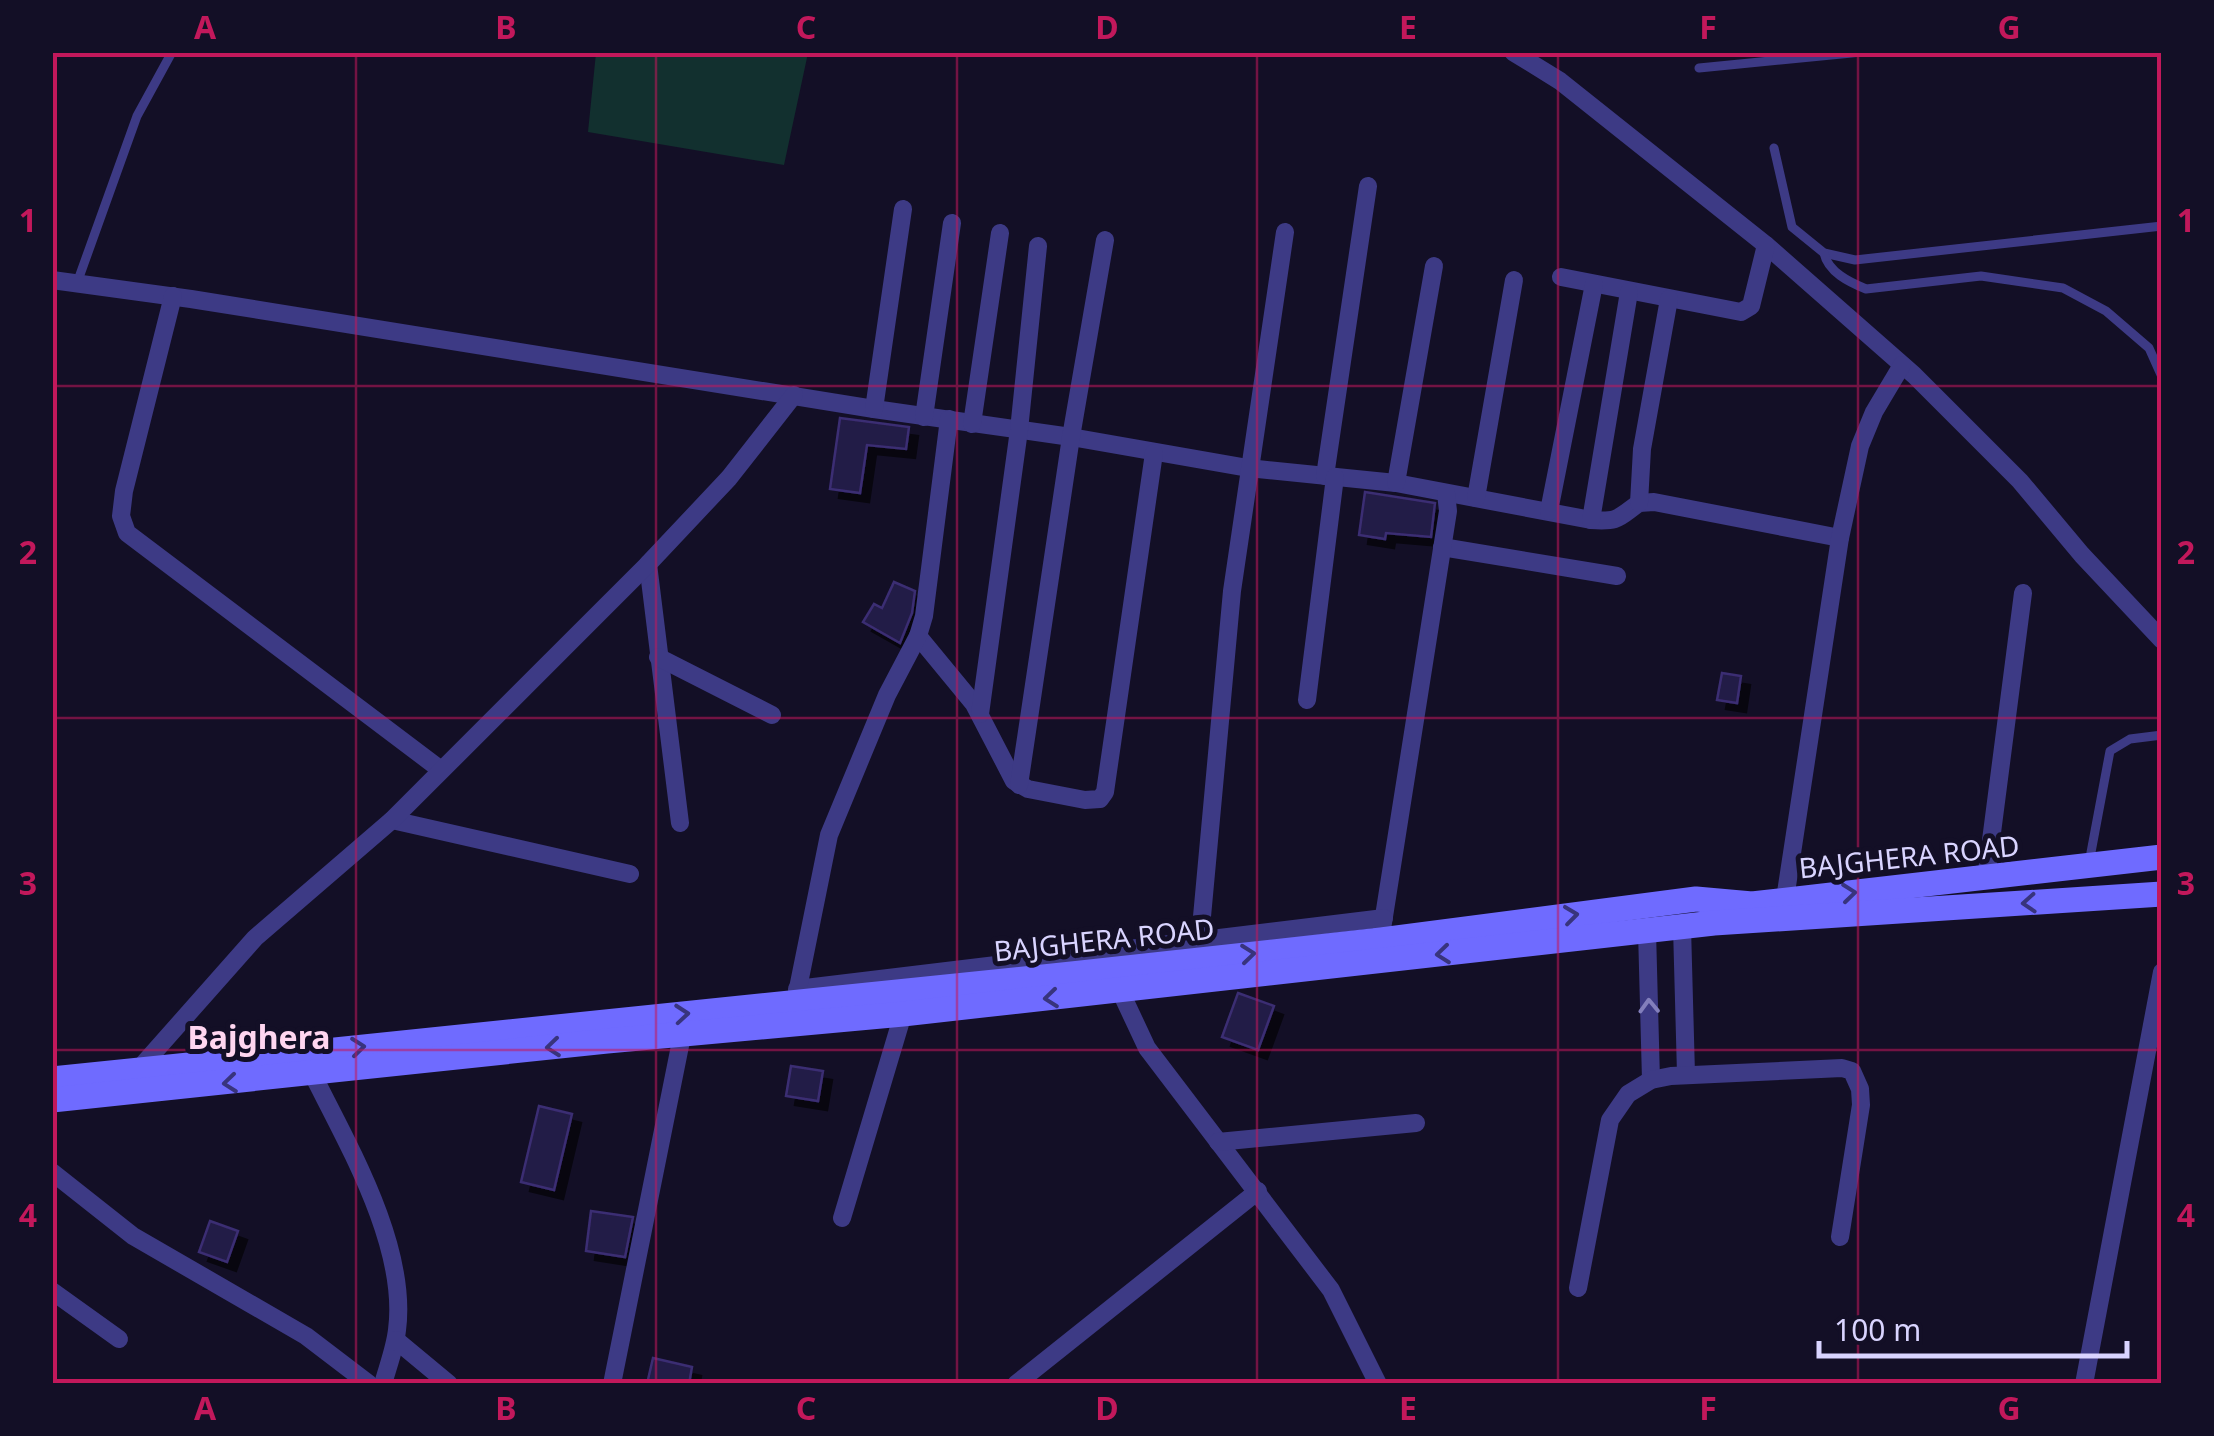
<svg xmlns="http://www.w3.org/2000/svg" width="2214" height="1436" font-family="'Noto Sans',sans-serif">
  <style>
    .green { fill: #12302f }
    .building { fill: #241b47; stroke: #3b2d73; stroke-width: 2.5; filter: url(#shadow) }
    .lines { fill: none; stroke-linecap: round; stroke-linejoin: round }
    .service { stroke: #3d3a85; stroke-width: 9 }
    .minor { stroke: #3d3a85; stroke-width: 18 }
    .secondary { stroke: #6f6bff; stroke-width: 25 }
    .oneway { stroke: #38347d }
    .oneway2 { stroke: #837fbc }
    .grid { fill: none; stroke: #c2185b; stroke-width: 2.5; stroke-opacity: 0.55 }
    .labels { text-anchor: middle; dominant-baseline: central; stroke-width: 10; stroke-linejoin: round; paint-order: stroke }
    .street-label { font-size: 28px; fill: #d9d4ff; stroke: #130f26 }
    .quarter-label { font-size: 32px; font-weight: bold; fill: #ffd6f0; stroke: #130f26 }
    .neatline { fill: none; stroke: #c2185b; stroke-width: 4 }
    .grid-label { font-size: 32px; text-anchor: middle; font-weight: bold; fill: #c2185b }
  </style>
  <defs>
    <filter id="shadow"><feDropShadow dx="9" dy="9" stdDeviation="0" flood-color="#0009"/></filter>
  </defs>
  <rect width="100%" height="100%" fill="#130f26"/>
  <!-- green -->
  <polygon class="green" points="596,53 808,53 784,165 588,132"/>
  <!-- building -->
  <g class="building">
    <polygon points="840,418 909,427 906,449 867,445 860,493 830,489"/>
    <polygon points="1365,492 1435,503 1431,537 1386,533 1385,539 1359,535"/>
    <polygon points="894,582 915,591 912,613 900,643 863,622 874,604 882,608"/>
    <polygon points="1722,673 1741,676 1737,703 1717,700"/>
    <polygon points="1238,993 1274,1006 1258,1050 1222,1037"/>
    <polygon points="791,1066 823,1071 818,1101 786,1096"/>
    <polygon points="539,1106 572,1114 554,1190 521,1182"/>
    <polygon points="591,1211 633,1217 625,1257 586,1251"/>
    <polygon points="210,1221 238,1231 227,1262 199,1252"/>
    <polygon points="653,1358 692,1367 689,1384 647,1384"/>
  </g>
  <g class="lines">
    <!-- service -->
    <g class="service">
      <polyline points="1699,68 1862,52"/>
      <polyline points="1774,148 1792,227 1824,253 1855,260 2162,226"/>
      <path d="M1824,253c4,19 25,29 42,36l115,-13 82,12 43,23 43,37 13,29"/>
      <polyline points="77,283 137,116 172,52"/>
      <polyline points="2089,863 2110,751 2130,739 2162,735"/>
    </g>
    <!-- minor -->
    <g class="minor">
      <polyline points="1513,52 1560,81 1766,245 1914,375 2020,481 2082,555 2162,640"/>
      <polyline points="1561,277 1741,312 1751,306 1766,245"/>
      <path d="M52,280l139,19 683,110 197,28 177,31 148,15 195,37c29,2 27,-2 48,-17l15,-1 186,36"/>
      <polyline points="173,296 124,491 121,516 127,533 441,770"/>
      <polyline points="874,409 903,209"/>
      <polyline points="924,417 952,223"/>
      <polyline points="972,424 1000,233"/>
      <polyline points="1325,476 1368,186"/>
      <polyline points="1396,483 1434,266"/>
      <polyline points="1476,498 1514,280"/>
      <polyline points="1639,503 1642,449 1669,299"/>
      <polyline points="1549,511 1594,284"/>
      <polyline points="1591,520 1629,292"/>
      <polyline points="1442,547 1617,576"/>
      <polyline points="648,564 680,823"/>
      <polyline points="918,636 974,704 1014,781 1028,789 1085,800 1100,799 1105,792 1154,453"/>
      <polyline points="658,657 772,715"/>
      <polyline points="1307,700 1335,477"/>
      <polyline points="980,714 1019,430 1038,246"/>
      <polyline points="1019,785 1071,437 1105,240"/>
      <polyline points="392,820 630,874"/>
      <polyline points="1986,879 2023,593"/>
      <polyline points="1785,899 1840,538 1860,446 1874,412 1902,365"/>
      <polyline points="1682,927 1686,1074"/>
      <polyline points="1382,929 1448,511 1446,493"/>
      <polyline points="1647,931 1651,1080"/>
      <polyline points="1198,960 1232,591 1285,232"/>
      <polyline points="1117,984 1147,1048 1331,1290 1378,1384"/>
      <polyline points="797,989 1384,918"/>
      <polyline points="795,1003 829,835 887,695 918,636 924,616 949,419"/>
      <polyline points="139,1069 255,938 392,820 648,564 729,478 794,395"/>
      <path d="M312,1073c36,72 96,174 85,257 -2,18 -9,36 -14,54"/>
      <polyline points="1218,1142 1416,1123"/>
      <polyline points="52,1172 133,1236 306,1336 369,1384"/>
      <polyline points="842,1218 903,1014"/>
      <polyline points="1578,1288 1610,1120 1628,1094 1651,1080 1671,1076 1842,1068 1852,1071 1860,1089 1861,1105 1840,1237"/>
      <polyline points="52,1291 119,1339"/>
      <polyline points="396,1340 449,1384"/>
      <polyline points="612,1384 682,1036"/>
      <polyline points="1016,1384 1258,1191"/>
      <polyline points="2084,1384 2162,972"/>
    </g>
    <!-- secondary -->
    <g class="secondary">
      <polyline points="52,1079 1081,973 1381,940 1696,899 1752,904 2162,857"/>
      <polyline points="52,1100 607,1041 903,1014 1714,923 2162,894"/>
    </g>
  </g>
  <!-- one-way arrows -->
  <defs><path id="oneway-chevron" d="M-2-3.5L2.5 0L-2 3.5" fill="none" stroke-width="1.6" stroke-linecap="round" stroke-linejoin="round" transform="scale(2.5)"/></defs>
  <g class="oneway">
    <use href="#oneway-chevron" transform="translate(1849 893) rotate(-6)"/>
    <use href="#oneway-chevron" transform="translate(2029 903) rotate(176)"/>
    <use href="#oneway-chevron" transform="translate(1571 915) rotate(-7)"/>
    <use href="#oneway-chevron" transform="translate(1248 954) rotate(-6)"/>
    <use href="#oneway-chevron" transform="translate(1443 954) rotate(174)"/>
    <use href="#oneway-chevron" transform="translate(1051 998) rotate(174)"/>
    <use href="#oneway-chevron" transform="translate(682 1014) rotate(-5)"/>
    <use href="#oneway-chevron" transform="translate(358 1047) rotate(-6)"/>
    <use href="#oneway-chevron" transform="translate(553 1047) rotate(174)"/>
    <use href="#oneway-chevron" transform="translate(230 1083) rotate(174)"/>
  </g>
  <use class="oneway2" href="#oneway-chevron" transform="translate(1649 1006) rotate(-92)"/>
  <!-- grid -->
  <path class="grid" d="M356,52v1332M656,52v1332M957,52v1332M1257,52v1332M1558,52v1332M1858,52v1332M52,386h2110M52,718h2110M52,1050h2110"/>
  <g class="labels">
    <!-- street labels -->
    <g class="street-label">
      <text transform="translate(1909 856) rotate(-6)">BAJGHERA ROAD</text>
      <text transform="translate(1104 939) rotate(-6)">BAJGHERA ROAD</text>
    </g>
    <!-- quarter labels -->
    <g class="quarter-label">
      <text x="259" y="1036">Bajghera</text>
    </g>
  </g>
  <!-- border -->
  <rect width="2214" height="1436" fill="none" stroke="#130f26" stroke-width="110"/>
  <!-- scale -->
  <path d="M1819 1341v15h308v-15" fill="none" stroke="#d9d4ff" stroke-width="5"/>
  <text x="1834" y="1341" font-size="30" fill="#d9d4ff" stroke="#130f26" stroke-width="8" paint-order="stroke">100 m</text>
  <rect x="55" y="55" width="2104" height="1326" class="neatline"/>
  <g class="grid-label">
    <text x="205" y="39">A</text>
    <text x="506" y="39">B</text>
    <text x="806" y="39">C</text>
    <text x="1107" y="39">D</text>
    <text x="1408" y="39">E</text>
    <text x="1708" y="39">F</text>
    <text x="2009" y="39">G</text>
    <text x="28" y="232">1</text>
    <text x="2186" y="232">1</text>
    <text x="28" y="564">2</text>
    <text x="2186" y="564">2</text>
    <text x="28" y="895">3</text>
    <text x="2186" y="895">3</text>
    <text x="28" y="1227">4</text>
    <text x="2186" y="1227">4</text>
    <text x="205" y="1420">A</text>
    <text x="506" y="1420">B</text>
    <text x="806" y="1420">C</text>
    <text x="1107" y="1420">D</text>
    <text x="1408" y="1420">E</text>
    <text x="1708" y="1420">F</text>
    <text x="2009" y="1420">G</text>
  </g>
</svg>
